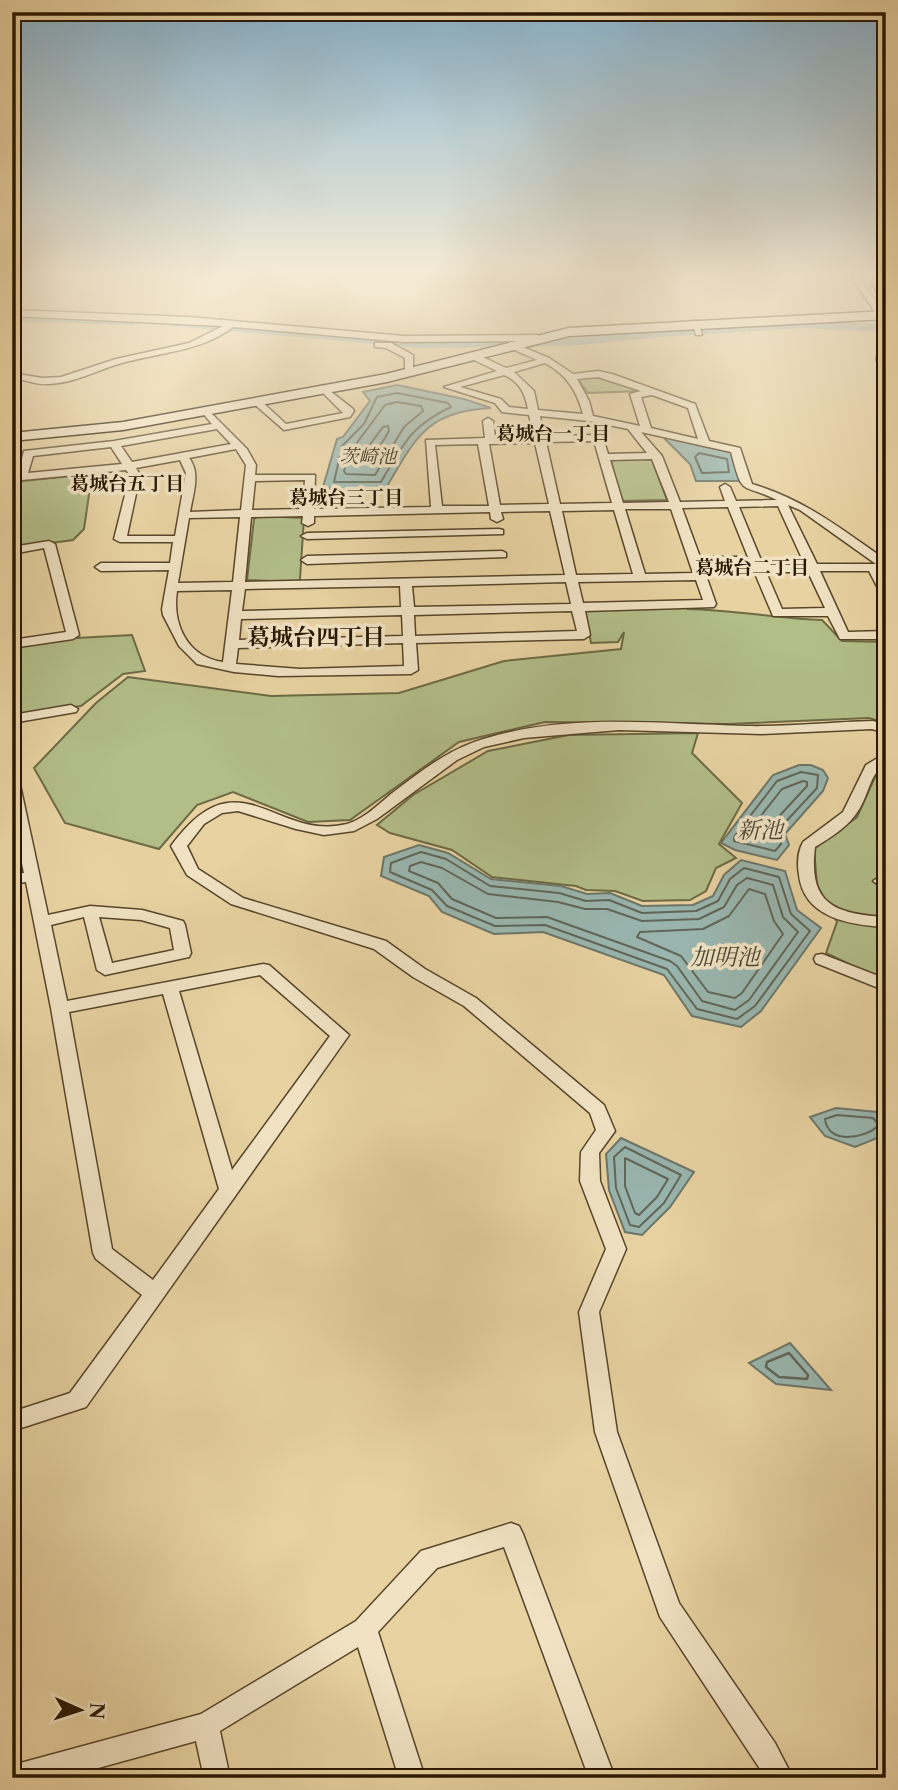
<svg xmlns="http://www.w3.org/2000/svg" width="898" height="1790" font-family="'Libre Caslon Text','Noto Serif JP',serif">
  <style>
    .green { fill: #b2bd88; stroke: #6d6a44; stroke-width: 2 }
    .water { fill: #99b6af; stroke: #6c7669; stroke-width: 2 }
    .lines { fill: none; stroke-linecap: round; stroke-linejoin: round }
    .shore-far1 { stroke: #606658; stroke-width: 2 }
    .shore { stroke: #606658; stroke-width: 2.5 }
    .river { fill: #99b6af; fill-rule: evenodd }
    .street-casing { stroke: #584629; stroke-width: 3 }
    .secondary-casing { stroke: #281701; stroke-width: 3 }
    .street { fill: #f0e2c3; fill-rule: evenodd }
    .secondary { fill: #f0e2c3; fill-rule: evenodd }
    .wall { fill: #c58f77; stroke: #281701; stroke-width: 2 }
    .building { fill: #e5a68a; stroke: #281701; stroke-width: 2 }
    .labels { text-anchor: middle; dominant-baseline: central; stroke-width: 7; stroke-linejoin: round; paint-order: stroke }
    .far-neighbourhood-label { font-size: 19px; font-weight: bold; fill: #281701; stroke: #f0e2c3 }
    .far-water-label { font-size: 19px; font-style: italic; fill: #4a4735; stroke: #f0e2c3 }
    .neighbourhood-label { font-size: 23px; font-weight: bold; fill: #281701; stroke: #f0e2c3 }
    .water-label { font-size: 23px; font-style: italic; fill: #4a4735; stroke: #f0e2c3 }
  </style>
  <rect width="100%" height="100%" fill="#e8d2a2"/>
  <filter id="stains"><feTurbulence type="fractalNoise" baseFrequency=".00286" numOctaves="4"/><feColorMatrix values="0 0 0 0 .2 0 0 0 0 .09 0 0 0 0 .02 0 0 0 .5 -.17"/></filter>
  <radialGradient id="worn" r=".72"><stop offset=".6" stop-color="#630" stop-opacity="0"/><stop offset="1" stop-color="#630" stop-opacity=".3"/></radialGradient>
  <!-- green -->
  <g class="green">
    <polygon points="598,375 642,391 588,393 578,379"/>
    <polygon points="651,458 667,500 621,501 611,460"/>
    <polygon points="92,474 84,529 73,540 12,548 12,482"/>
    <polygon points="259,516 304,518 300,579 296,582 247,580 254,519"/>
    <path d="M691,607l-4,2c46,1 90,9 135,11l20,21 44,1v81l-17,-5 -142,6 -182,-2 -86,20 -109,78 -42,2 -75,-30 -36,13 -38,44 -94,-26 -31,-55 62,-65 32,-26 143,19 128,-3 105,-32 117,-12 3,-17 -6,10 -27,1 -6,-34z"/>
    <polygon points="132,635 145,671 123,674 81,706 12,716 12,647 76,638"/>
    <polygon points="698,733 692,753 742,803 719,844 736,858 716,868 706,891 690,900 643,901 615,891 586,890 576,886 492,877 452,850 390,833 377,825 413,795 488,751 569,735"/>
    <polygon points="886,763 886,982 826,953 837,922 817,885 814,849 857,817 880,766"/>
  </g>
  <!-- water -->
  <g class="water">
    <path d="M397,385l67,14 27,9c-65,3 -76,31 -105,80 -20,6 -43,4 -63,-1l14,-48 6,-2 27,-36 -7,-9z"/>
    <polygon points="662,436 734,453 739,481 696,481 690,464"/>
    <polygon points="799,765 811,765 823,770 828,778 823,791 785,834 789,845 777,860 735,850 721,843 773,775"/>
    <polygon points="419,845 448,853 491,879 561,886 587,894 610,893 642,906 693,905 713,896 724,875 741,860 785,871 797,910 821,928 761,1011 741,1027 692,1016 664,975 543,932 494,934 442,912 429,896 381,876 384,857"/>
    <polygon points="836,1108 877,1112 886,1119 886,1130 875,1139 855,1147 825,1136 810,1117"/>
    <polygon points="621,1138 694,1172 670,1207 642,1235 625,1232 609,1190 606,1154"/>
    <polygon points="790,1343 831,1390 776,1384 749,1363"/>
  </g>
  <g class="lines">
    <!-- shore-far1 -->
    <g class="shore-far1">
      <path d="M397,393l51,10 3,4c-41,19 -48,38 -70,75h-47l8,-36 22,-22 13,-27z"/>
      <polygon points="397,402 421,406 423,411 404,427 375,475 346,474 344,471 350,452 385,405"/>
      <polygon points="388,426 389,431 370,463 359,464 359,459 383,427"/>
      <polygon points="699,453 727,459 729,472 702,473 695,457"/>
      <polygon points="801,772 818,775 817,788 779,829 781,844 775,851 734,841 734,837 777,781"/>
      <polygon points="803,781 807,782 807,786 772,824 768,840 748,836 748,832 782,789"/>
      <polygon points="421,852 446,859 490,886 559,893 586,901 609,900 642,913 696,911 718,901 730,879 744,868 779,877 791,914 810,931 755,1006 737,1019 697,1009 667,969 545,925 495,926 447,906 432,890 390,872 391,863"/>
      <polygon points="421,862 442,868 488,894 558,902 585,909 607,909 642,921 699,919 724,907 737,885 747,878 773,885 783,917 798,932 749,1000 735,1010 702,1001 677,966 670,961 547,917 496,918 452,899 438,883 409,871 410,866"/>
      <polygon points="749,889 765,894 774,921 783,934 742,993 735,998 708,992 681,956 637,937 640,932 703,929 729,916"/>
      <path d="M837,1115l36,3 6,7c-14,14 -51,20 -54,-6z"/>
      <polygon points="625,1147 681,1175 664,1203 639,1227 630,1225 616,1188 614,1157"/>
      <polygon points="625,1158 668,1179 657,1197 639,1215 635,1213 625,1186"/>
    </g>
    <!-- shore -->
    <polygon class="shore" points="789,1353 808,1375 807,1379 779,1377 766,1367 767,1362"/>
    <!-- river -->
    <g class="river">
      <polygon points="12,313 133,317 140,321 133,325 12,321"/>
      <polygon points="175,319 422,338 570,336 661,327 803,320 886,324 886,332 803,328 661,337 570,346 422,348 170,326 168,323 170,320"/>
    </g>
    <defs>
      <g id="street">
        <polygon points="851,276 859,276 885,315 884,317 878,317"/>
        <path d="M12,310l177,7 215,19 133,-1 5,3 -5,3 -133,1 -171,-15c-33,25 -72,25 -111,36 -25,7 -47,20 -73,21 -12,1 -25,-4 -37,-7v-4l30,5 19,-1 55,-18 73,-16 34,-17 -211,-10z"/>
        <polygon points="692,321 698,321 702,335 696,335"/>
        <path d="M511,342l38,16 24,16 25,-3 14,3 83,30 14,37 31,7 12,36c54,16 89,45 134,76v9l-8,-3 8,14v16l-6,-4 -11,-21h-49l28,61 38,-1v8h-46l-12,-23h-55l-22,-52h-49l14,40 -2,3 -129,4 5,24 -6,4 -168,4 2,27 -7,4 -133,2 -44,-4 -37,-8 -18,-18 -16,-31 -1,-6 7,-39 -68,1 -6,-4 6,-4h69l3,-21h-53l-6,-3 16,-64 -4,-5 -104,10 -5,-3 7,-26 90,-10 98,-17 -11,-13 5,-3 41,41 9,16 -1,10h60l-1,34 117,-2 -5,-67 59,-2 -2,-17 5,-3 5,3 2,16 39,-1 -5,-21 -27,-3 -7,-9 -51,-16 53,-16 -27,-13v-4h6l30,14 31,-8 -29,-13v-4zM545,363c22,12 32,28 38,51l-45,-4 -4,-19 -20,-19zM504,375c16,7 21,18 24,34l-19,-2 -8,-8 -41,-12zM598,377l43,14 -11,3 10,32 -47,-10 -4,-15 -12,-22zM652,395l36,13 10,31 -47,-11 -10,-31zM540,416l49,5 39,8 19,24 -39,1 -5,-16 -5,-3 -54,1zM217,429l14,15 -99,18 -11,-16zM641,432l90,20c12,46 9,30 46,48l-41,1 -6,-14 -5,-3 -5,3 5,14 -45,1 -18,-46zM594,441l18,62 -52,1 -14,-62zM535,443l14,61 -49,1 -11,-61zM478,444l11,62h-47l-7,-61zM111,447l11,17 -94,9 5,-17zM236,449l10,16 -5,45 -51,2c3,-18 11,-39 -1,-54zM652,459l17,43 -46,1 -13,-43zM180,460l6,13 -11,63h-48l13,-61 -4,-7zM305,480l-2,29 -51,1 3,-29zM788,505l12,5 76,54h-59zM778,506l27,59h-42l-24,-58zM728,507l20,50h-48l-18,-49zM625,509h46l22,64 -48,1zM614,510l19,64 -57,1 -14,-64zM550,511l15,64 -320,7 6,-65 52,-1 -1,7 6,3 6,-3v-7l176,-4 1,7 6,3 6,-3 -2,-7zM240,517l-7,65 -55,1 11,-65zM766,572h42l17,36 -43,1zM696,580l7,20 -120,3 -5,-21zM566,582l5,22 -157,3 -2,-21zM400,586l1,21 -159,4 3,-22zM232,590l-9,72c-36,-5 -51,-38 -46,-71zM572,611l5,20 -162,5 -1,-21zM402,615l1,21 -164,4 2,-21zM403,643l1,23 -104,3 -64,-5 2,-16z"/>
        <polygon points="375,343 391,343 413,355 413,375 405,373 405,358 386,348 375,347"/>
        <polygon points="325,387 353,409 354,411 350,417 284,430 252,402 260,400 286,424 343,413 320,390"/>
        <polygon points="499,529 503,530 503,534 307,539 301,536 307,533"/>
        <polygon points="49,541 55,544 79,635 73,639 12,648 12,640 66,632 44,548 12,554 12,547"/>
        <polygon points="502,551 506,553 506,557 307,564 301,560 307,556"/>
        <polygon points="71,705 78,709 76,712 12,723 12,715"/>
        <path d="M873,721l13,4v8l-14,-4 -110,5 -143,-4 -95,8 -40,9 -27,13 -80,59 -23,12 -30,4 -28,-6 -58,-18 -16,2 -18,11 -17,22 11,23 45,29 143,43 39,28 51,29 128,107 11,26 -16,22 1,28 26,68 -27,63 18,120 62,171 96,140 18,35h-27l-106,-161 -65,-185 -16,-120 27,-63 -26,-68 1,-29 15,-22 -6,-17 -126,-107 -51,-29 -39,-28 -143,-45 -44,-29 -16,-29c68,-94 104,-4 176,-22 17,-5 32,-20 44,-30 30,-23 59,-46 96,-56 83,-25 173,-14 259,-12 42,1 85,-4 127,-5z"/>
        <path d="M886,753v10c-17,11 -17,32 -28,48 -10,16 -27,26 -43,36 -7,57 19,67 71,70v10c-36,-2 -82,-9 -87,-52 -2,-11 -1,-24 4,-33l40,-30 23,-47z"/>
        <path d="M12,776l7,4 29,135 42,-9 52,4 41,11 2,4 6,28 -2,4 -84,18 -8,-5 -13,-53 -33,8 16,76 196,-37 6,1 80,70 -263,372 -74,24v-19l58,-19 72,-98 -46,-36 -3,-6 -42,-245 -25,-126 -14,2v-10l12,-1 -12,-57zM99,917l42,3 29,8 4,22 -62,13zM260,975l70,61 -98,134 -53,-179zM163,994l56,195 -66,91 -41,-31 -43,-237z"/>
        <polygon points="881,876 886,877 886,890 873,881"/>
        <polygon points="822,954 886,979 886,991 816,963 814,959 816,955"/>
        <polygon points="511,1523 519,1526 523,1534 615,1778 589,1778 504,1547 437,1568 378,1632 425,1778 399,1778 358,1647 220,1731 230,1778 204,1778 196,1741 62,1778 12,1778 13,1765 201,1714 356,1621 421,1551"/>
      </g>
      <polygon id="secondary" points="886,311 886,319 569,336 387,382 123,430 12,441 12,433 123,422 386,374 569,328"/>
    </defs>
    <!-- street casing -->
    <use href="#street" class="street-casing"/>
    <!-- secondary casing -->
    <use href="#secondary" class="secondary-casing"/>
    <!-- street -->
    <use href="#street" class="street"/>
    <!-- secondary -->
    <use href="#secondary" class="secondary"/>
  </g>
  <!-- wall -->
  <g class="wall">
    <polygon points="873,276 886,276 886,306 884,306 872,285"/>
    <polygon points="879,345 886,345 886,383 876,360"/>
  </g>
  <!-- building -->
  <g class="building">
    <polygon points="877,276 886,276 886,291"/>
    <polygon points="879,345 886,345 886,361"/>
  </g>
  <!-- sky -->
  <linearGradient id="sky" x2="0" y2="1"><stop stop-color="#88b5d1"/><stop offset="0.52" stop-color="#f5ebd5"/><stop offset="1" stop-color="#f5ebd5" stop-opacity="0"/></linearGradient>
  <rect width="898" height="526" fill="url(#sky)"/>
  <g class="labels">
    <!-- far-neighbourhood labels -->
    <g class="far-neighbourhood-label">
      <text x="553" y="433">葛城台一丁目</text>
      <text x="127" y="483">葛城台五丁目</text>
      <text x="346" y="497">葛城台三丁目</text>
      <text x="752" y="567">葛城台二丁目</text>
    </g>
    <!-- far-water labels -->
    <g class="far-water-label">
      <text x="368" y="456">茨崎池</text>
    </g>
    <!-- neighbourhood labels -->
    <g class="neighbourhood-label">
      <text x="316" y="637">葛城台四丁目</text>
    </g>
    <!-- water labels -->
    <g class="water-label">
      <text x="760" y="830">新池</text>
      <text x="725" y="957">加明池</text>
    </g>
  </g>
  <!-- margin -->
  <rect width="898" height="1790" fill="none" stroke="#e8d2a2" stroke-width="42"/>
  <rect x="14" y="14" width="870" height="1762" fill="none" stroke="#281701" stroke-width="3.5"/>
  <rect x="21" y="21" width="856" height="1748" fill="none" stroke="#281701" stroke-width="2"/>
  <!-- north arrow -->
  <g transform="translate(80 1710) rotate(93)" stroke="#f0e2c3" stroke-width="5" paint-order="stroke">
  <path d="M0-5L12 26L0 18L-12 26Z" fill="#281701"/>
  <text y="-10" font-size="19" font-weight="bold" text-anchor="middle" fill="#281701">N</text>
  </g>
  <rect width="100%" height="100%" filter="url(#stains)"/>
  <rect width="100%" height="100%" fill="url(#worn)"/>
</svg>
